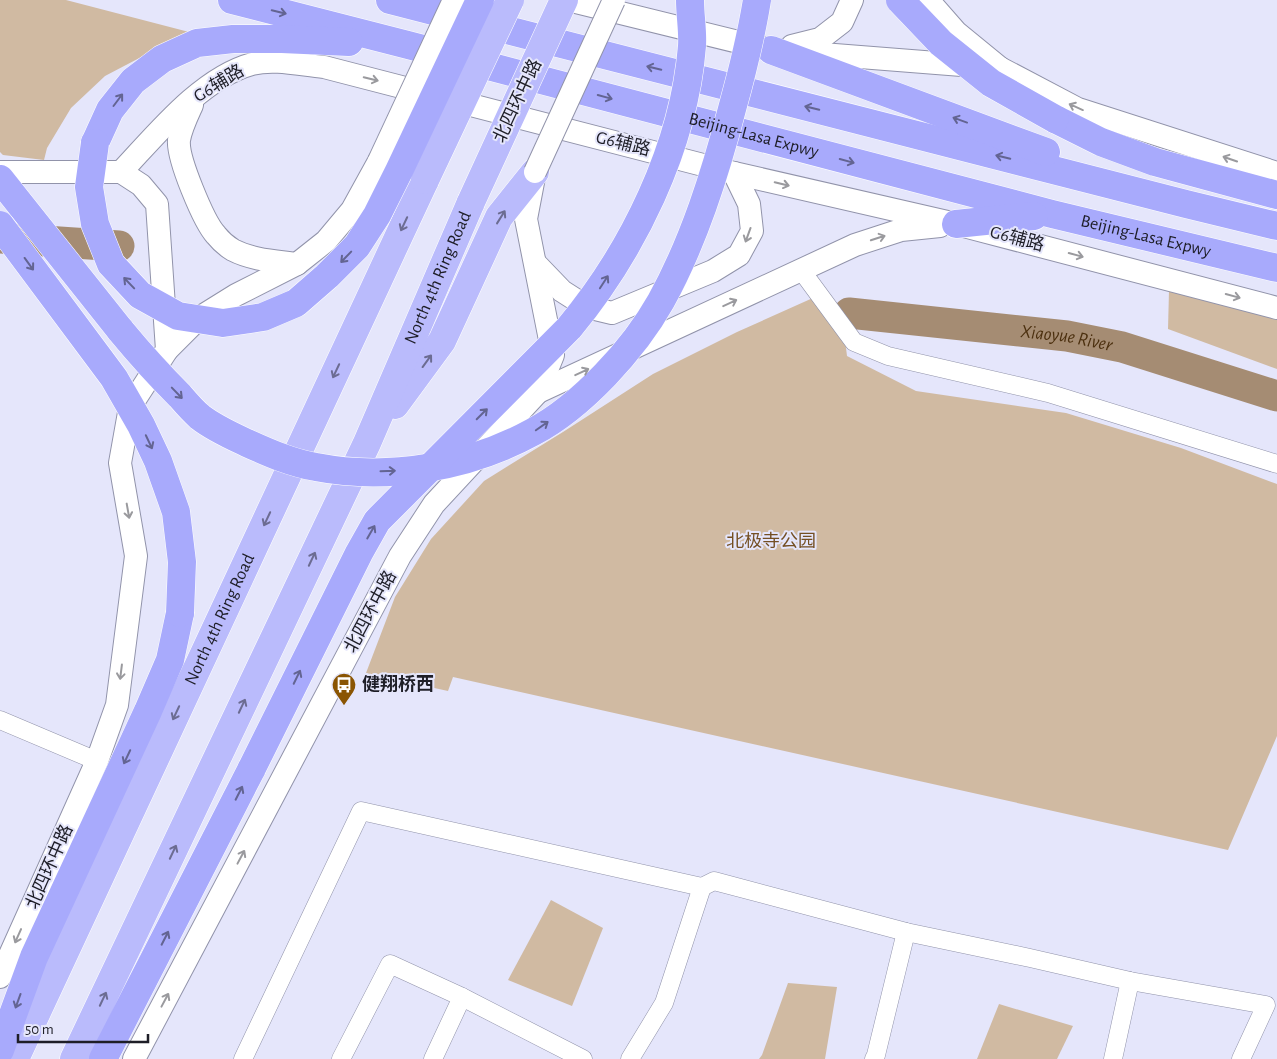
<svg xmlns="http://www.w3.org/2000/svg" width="1277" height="1059" font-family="'Alegreya Sans','Noto Sans SC',sans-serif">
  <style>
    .green { fill: #d0baa2 }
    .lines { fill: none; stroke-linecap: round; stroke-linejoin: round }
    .river { stroke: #a58c73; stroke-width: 31 }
    .minor-casing { stroke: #9193aa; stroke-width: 19 }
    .tertiary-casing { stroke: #9193aa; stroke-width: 24 }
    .trunk-casing { stroke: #fff; stroke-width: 29 }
    .motorway-casing { stroke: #fff; stroke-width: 29 }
    .minor { stroke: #fff; stroke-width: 18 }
    .tertiary { stroke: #fff; stroke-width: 22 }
    .trunk { stroke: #babbfc; stroke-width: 28 }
    .motorway { stroke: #a8aafc; stroke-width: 28 }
    .tertiary-bridge-casing { stroke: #9193aa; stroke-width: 24; stroke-linecap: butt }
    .trunk-bridge-casing { stroke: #fff; stroke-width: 29; stroke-linecap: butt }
    .motorway-bridge-casing { stroke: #fff; stroke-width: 29; stroke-linecap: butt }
    .tertiary-bridge { stroke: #fff; stroke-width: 22 }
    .trunk-bridge { stroke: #babbfc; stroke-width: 28 }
    .motorway-bridge { stroke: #a8aafc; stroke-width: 28 }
    .oneway { stroke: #636492 }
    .oneway2 { stroke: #9a9a9e }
    .oneway3 { stroke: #6c6c92 }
    .labels { text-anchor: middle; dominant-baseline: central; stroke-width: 4; stroke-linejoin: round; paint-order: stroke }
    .street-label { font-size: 18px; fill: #1e1e27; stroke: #e5e6fb }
    .park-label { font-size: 18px; fill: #744f23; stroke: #e5e6fb }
    .poi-label { font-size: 18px; font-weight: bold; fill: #1e1e27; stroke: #e5e6fb; text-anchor: start }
    .water-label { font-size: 19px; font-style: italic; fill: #4c300f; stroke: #e5e6fb }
  </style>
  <rect width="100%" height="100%" fill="#e5e6fb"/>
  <!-- green -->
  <g class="green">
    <polygon points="0,0 66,0 189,32 105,76 71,108 47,148 44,160 3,155 0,152"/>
    <polygon points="1169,291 1277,319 1277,369 1168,329"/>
    <polygon points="824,293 843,324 847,356 916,391 1066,413 1181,448 1277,484 1277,736 1228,850 453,677 448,691 366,673 395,597 431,539 484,481 563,432 653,374 737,332"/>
    <polygon points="551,900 603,928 572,1006 508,980"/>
    <polygon points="788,983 837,987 825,1059 759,1059 762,1055"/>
    <polygon points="999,1004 1073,1026 1057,1059 977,1059"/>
  </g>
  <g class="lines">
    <!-- river -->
    <g class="river">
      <polyline points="0,238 119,246"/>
      <path id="s1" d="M849,313l218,23 55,11 155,49"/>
    </g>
    <defs>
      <g id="minor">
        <polyline points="801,270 854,342 888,356 1048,393 1277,464"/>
        <polyline points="0,720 97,761"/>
        <polyline points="243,1059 361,811 702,887 714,881 906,932 1030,958 1130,981 1266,1005 1241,1059"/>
        <polyline points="341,1059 390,964 462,997 583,1059"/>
        <polyline points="433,1059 462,997"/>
        <polyline points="630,1059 664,1003 702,887"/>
        <polyline points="874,1059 876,1055 906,932"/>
        <polyline points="1113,1059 1130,981"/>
      </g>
      <g id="tertiary">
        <polyline points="568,0 771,50 1000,68 1078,109 1277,173"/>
        <polyline points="928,0 956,32 1000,68"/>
        <polyline points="792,46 820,39 842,22 852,0"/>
        <path d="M192,105c-5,11 -11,23 -13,35 -2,18 25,82 37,95 4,5 12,12 17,15 19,10 43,11 64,14"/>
        <path d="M0,172h121c35,-37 80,-94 131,-108 22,-6 49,1 72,3l410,106 222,51 321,84"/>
        <polyline points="121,172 141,185 157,204 167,350"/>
        <polyline points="536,264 562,291 587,307 612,313 713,271 739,255 752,231 749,204 734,173"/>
        <polyline points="538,392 855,245 901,230 940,226"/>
        <polyline points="0,977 97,761 117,705 136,556 120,463 130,407 167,350 199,318 236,295 297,264 326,241 352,210 379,161"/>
        <polyline points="134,1059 400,556 434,504 538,392 553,355 526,219 535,172"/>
      </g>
      <g id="trunk">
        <polyline points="395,405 442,341 499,217 535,172"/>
        <path id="s2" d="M15,1059l410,-879"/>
        <path id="s3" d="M74,1059l293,-616 104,-241"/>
      </g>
      <g id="motorway">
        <path id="s4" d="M232,0l176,45 644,169 225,54"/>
        <polyline points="390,0 1186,204 1277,226"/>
        <polyline points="771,50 1046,152"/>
        <polyline points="1055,119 1101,142 1155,162 1277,195"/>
        <polyline points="95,143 110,110 133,81 162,59 197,43 233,39 282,39 349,42"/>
        <polyline points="0,179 121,331"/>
        <polyline points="956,224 1034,216"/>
        <polyline points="0,1050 34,957 148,711 170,660 180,613"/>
        <polyline points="103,1059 252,768"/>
      </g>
    </defs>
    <!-- minor casing -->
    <use href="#minor" class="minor-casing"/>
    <!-- tertiary casing -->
    <use href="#tertiary" class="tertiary-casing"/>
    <!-- trunk casing -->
    <use href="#trunk" class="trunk-casing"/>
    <!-- motorway casing -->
    <use href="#motorway" class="motorway-casing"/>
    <!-- minor -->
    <use href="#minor" class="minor"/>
    <!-- tertiary -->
    <use href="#tertiary" class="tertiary"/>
    <!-- trunk -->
    <use href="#trunk" class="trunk"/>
    <!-- motorway -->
    <use href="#motorway" class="motorway"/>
    <defs>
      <g id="tertiary-bridge">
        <polyline points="379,161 454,0"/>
        <polyline points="535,172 614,0"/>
      </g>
      <g id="trunk-bridge">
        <polyline points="425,180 510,0"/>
        <polyline points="471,202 564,0"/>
      </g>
      <g id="motorway-bridge">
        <polyline points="900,0 941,43 991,83 1055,119"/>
        <polyline points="95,143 89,187 95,224 111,264 140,295 178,316 223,323 263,317 296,303 327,276 357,246 377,215 399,171 480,0"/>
        <polyline points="0,225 114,378 141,425 158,461 176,512 182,562 180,613"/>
        <path d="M121,331c19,23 38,44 59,65 6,7 13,15 20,21 14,11 32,19 47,26 22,10 45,20 69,24 72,14 153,0 217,-35 49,-26 101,-83 128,-131 33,-60 54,-127 71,-192 10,-36 19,-72 25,-109"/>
        <path d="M252,768l107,-215 18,-32 192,-193c64,-77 115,-181 123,-282 1,-15 -2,-31 -2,-46"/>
      </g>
    </defs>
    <!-- tertiary-bridge casing -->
    <use href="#tertiary-bridge" class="tertiary-bridge-casing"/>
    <!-- trunk-bridge casing -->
    <use href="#trunk-bridge" class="trunk-bridge-casing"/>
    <!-- motorway-bridge casing -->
    <use href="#motorway-bridge" class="motorway-bridge-casing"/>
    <!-- tertiary-bridge -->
    <use href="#tertiary-bridge" class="tertiary-bridge"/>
    <!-- trunk-bridge -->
    <use href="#trunk-bridge" class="trunk-bridge"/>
    <!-- motorway-bridge -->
    <use href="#motorway-bridge" class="motorway-bridge"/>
  </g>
  <!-- one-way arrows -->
  <defs><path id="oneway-shaft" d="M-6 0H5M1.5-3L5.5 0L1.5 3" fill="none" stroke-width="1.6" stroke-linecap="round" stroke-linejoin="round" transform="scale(1.25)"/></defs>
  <g class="oneway">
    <use href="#oneway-shaft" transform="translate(279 12) rotate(14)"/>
    <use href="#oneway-shaft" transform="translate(654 68) rotate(-166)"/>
    <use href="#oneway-shaft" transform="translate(605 97) rotate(15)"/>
    <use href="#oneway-shaft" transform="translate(118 100) rotate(-53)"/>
    <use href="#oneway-shaft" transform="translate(812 108) rotate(-166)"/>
    <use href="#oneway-shaft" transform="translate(960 120) rotate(-160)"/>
    <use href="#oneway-shaft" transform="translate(1003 157) rotate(-166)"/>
    <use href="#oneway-shaft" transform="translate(847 161) rotate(15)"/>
    <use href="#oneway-shaft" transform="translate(346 257) rotate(134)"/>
    <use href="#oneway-shaft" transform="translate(29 264) rotate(54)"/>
    <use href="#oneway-shaft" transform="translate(604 282) rotate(-57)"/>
    <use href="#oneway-shaft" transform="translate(129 283) rotate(-134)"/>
    <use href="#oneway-shaft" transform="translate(177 393) rotate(46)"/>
    <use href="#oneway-shaft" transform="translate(482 414) rotate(-45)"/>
    <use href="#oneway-shaft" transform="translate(542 426) rotate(-35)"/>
    <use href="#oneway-shaft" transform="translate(149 442) rotate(65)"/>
    <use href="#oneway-shaft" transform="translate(388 471) rotate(-2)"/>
    <use href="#oneway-shaft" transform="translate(371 532) rotate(-60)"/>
    <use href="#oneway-shaft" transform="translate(297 677) rotate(-64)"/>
    <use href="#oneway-shaft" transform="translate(127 757) rotate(115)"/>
    <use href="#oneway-shaft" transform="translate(239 793) rotate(-63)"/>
    <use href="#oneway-shaft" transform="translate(165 938) rotate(-63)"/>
    <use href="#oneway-shaft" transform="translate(18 1001) rotate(110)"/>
  </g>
  <g class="oneway2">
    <use href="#oneway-shaft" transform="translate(371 79) rotate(14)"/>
    <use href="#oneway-shaft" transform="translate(1076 107) rotate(-156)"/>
    <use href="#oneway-shaft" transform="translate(1230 159) rotate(-161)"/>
    <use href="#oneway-shaft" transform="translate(782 184) rotate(13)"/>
    <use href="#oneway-shaft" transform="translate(748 235) rotate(110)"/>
    <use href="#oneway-shaft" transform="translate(878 238) rotate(-18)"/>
    <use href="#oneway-shaft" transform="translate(1076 255) rotate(15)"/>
    <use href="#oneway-shaft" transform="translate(1233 296) rotate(15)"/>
    <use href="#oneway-shaft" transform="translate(730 303) rotate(-25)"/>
    <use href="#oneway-shaft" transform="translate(582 372) rotate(-25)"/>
    <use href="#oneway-shaft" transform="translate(128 511) rotate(80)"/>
    <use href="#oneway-shaft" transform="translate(121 672) rotate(97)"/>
    <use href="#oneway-shaft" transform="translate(241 857) rotate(-62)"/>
    <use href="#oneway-shaft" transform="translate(18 936) rotate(114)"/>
    <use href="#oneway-shaft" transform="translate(165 1000) rotate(-62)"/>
  </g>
  <g class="oneway3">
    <use href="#oneway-shaft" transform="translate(501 217) rotate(-58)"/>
    <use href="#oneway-shaft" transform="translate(404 224) rotate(115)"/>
    <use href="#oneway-shaft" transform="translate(427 361) rotate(-54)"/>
    <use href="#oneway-shaft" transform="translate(336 371) rotate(115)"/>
    <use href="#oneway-shaft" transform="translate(267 519) rotate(115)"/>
    <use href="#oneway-shaft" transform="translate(312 559) rotate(-65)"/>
    <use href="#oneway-shaft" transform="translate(242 706) rotate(-65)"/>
    <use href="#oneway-shaft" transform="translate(176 713) rotate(115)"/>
    <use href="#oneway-shaft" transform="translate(173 852) rotate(-65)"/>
    <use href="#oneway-shaft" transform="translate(103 999) rotate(-65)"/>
  </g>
  <!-- icons -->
  <defs>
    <symbol id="bus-pin" viewBox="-11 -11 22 30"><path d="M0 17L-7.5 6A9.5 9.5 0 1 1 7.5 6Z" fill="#8a5503" stroke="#e5e6fb"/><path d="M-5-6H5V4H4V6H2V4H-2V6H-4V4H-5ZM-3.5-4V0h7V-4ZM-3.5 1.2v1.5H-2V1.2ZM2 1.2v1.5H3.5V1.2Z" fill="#fff"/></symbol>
  </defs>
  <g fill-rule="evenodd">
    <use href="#bus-pin" x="330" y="671" width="28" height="38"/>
  </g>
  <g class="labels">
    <!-- street labels -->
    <g class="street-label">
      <text transform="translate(219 84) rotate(-31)">G6辅路</text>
      <text transform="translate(518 101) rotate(-65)">北四环中路</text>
      <text stroke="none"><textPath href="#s4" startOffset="539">Beijing-Lasa Expwy</textPath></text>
      <text transform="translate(623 144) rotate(14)">G6辅路</text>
      <text stroke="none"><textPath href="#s4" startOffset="944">Beijing-Lasa Expwy</textPath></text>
      <text transform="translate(1017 239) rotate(15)">G6辅路</text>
      <text stroke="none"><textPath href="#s3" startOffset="862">North 4th Ring Road</textPath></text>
      <text transform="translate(371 612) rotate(-62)">北四环中路</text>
      <text stroke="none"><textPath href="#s2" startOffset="485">North 4th Ring Road</textPath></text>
      <text transform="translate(50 867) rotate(-66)">北四环中路</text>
    </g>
    <!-- park labels -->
    <g class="park-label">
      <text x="771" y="542">北极寺公园</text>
    </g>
    <!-- poi labels -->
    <g class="poi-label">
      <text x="362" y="685">健翔桥西</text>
    </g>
    <!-- water labels -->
    <g class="water-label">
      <text stroke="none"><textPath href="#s1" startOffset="219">Xiaoyue River</textPath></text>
    </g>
  </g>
  <!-- scale -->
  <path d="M18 1034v8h130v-8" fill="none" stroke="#1e1e27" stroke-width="2.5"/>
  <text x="25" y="1034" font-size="15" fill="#1e1e27" stroke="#e5e6fb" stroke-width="4" paint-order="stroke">50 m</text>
</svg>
